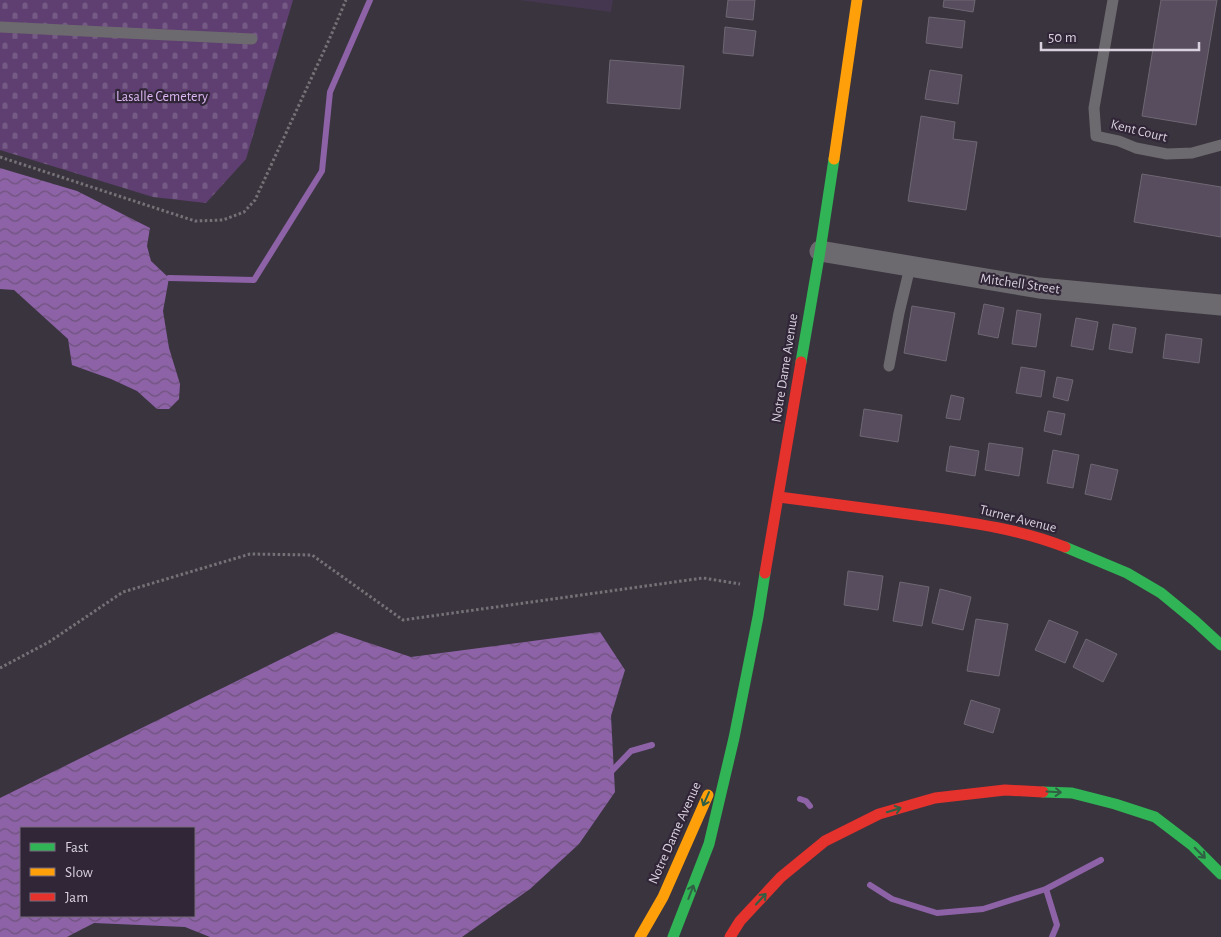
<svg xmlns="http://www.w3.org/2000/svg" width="1221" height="937" font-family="'Alegreya Sans',sans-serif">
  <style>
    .built { fill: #45374f }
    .cemetery { fill: url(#cemetery-stones) }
    .water { fill: url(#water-waves); fill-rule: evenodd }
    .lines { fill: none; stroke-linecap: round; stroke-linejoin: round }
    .stream { stroke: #8d62a6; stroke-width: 6 }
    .building { fill: #584c5f; stroke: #6e6872 }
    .path { stroke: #757277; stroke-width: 3; stroke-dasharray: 2.5 2.5; stroke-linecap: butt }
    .lane { stroke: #6d6a6f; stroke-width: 11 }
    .street { stroke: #6d6a6f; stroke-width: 21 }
    .fast { stroke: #30b455; stroke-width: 11 }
    .slow { stroke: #ff9f0a; stroke-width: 11 }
    .jam { stroke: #e5322d; stroke-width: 11 }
    .oneway { stroke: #315f44 }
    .labels { text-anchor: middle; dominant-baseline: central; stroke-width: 4.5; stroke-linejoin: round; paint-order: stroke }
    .park-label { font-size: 14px; fill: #deb9f5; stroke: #312638 }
    .street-label { font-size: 14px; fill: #d8d1dd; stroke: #312638 }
  </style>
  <defs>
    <pattern id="cemetery-stones" width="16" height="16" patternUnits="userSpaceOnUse" patternTransform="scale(1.25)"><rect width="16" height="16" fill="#5f3f71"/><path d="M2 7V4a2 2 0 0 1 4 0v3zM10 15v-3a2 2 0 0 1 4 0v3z" fill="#755a85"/></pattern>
    <pattern id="water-waves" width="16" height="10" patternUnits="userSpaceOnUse" patternTransform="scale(1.25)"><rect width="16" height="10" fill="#8d62a6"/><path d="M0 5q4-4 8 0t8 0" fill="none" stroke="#6f547e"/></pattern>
  </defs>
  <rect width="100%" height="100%" fill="#3a343f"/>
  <!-- built -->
  <polygon class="built" points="519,0 613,0 611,12"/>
  <!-- cemetery -->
  <polygon class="cemetery" points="0,0 293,0 246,159 206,203 153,197 0,150"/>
  <!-- water -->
  <g class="water">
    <polygon points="0,168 77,191 150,228 147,246 151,261 169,278 163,311 169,348 180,384 179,399 169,409 157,409 137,391 111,379 72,365 68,339 14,290 0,289"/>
    <path d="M336,632l75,25 189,-25 25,38 -14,46 4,76 -36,52 -49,45 -68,48h-252l-25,-10 -91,-4 -27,14h-67v-139zM194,828v88h-173v-88z"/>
  </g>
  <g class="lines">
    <!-- stream -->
    <g class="stream">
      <polyline points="169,278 254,280 322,171 330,92 370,0"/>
      <polyline points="609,774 631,751 652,745"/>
      <polyline points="800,799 806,801 810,806"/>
      <polyline points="870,885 892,899 937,913 983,909 1046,889 1101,860"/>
      <polyline points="1046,889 1057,925 1052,937"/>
    </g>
  </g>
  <!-- building -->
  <g class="building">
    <polygon points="728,0 755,0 753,20 726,17"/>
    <polygon points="944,0 975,0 973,12 943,7"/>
    <polygon points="1161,0 1217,0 1196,125 1142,116"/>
    <polygon points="929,17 965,21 962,48 926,43"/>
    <polygon points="725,27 756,31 753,56 723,53"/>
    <polygon points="610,60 684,66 680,109 607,103"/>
    <polygon points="930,70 962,75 958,104 925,99"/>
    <polygon points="921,116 955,122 953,139 977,142 966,210 908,201"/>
    <polygon points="1142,174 1221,187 1221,237 1134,222"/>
    <polygon points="984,304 1004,308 998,338 978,334"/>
    <polygon points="912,306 955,313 946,361 904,353"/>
    <polygon points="1017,310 1041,314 1036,347 1012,344"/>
    <polygon points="1076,318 1098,322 1093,350 1071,346"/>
    <polygon points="1113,324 1136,328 1132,353 1109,349"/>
    <polygon points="1166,334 1202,339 1199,363 1163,358"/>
    <polygon points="1021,367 1045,371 1041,397 1016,393"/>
    <polygon points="1057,377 1073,380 1068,401 1053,397"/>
    <polygon points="951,395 964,398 960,420 946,418"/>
    <polygon points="864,409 902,415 898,442 860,436"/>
    <polygon points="1048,411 1065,414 1061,435 1044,431"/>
    <polygon points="989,443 1023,448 1019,476 985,470"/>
    <polygon points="950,446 979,451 975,476 946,471"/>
    <polygon points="1053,450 1079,455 1073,488 1047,483"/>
    <polygon points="1091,464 1118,470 1111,500 1085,494"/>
    <polygon points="848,571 883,576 878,610 844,605"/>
    <polygon points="900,582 929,587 922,626 893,621"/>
    <polygon points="940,589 971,597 963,630 932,623"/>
    <polygon points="976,619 1008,624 999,676 967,671"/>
    <polygon points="1049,620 1078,632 1065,663 1035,650"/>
    <polygon points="1086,639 1117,654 1103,682 1073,667"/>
    <polygon points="971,700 1000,709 993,733 964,724"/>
  </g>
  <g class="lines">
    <!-- path -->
    <g class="path">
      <polyline points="0,157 195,221 223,220 244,212 255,200 329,40 346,0"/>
      <polyline points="0,668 49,642 123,592 250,554 312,555 403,620 703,578 740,584"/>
    </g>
    <!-- lane -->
    <g class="lane">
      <polyline points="1113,0 1094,108 1096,136 1119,141 1136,148 1167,154 1192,153 1221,145"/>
      <polyline points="0,27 252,39"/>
      <polyline points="889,366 899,313 910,267"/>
    </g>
    <!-- street -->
    <polyline class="street" points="820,251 1039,288 1221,305"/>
    <!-- fast -->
    <g class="fast">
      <polyline points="801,362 820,251 834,159"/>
      <polyline points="1065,547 1127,573 1161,593 1195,621 1221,645"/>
      <polyline points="1043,792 1072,793 1115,804 1155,817 1193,846 1221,874"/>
      <polyline points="673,937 709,844 734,738 758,617 765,573"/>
    </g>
    <!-- slow -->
    <g class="slow">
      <polyline points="834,159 857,0"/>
      <polyline points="640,937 663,897 708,795"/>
    </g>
    <!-- jam -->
    <g class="jam">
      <path d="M779,497c46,6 91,12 137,18 50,7 101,13 149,32"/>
      <polyline points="765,573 801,362"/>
      <polyline points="730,937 740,921 781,877 825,841 879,814 935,798 1005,790 1043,792"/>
    </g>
  </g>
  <!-- one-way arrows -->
  <defs><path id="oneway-shaft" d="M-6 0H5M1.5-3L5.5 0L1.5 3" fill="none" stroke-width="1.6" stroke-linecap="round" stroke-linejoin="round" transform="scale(1.25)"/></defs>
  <g class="oneway">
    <use href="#oneway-shaft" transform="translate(1054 792) rotate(3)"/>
    <use href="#oneway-shaft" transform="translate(706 799) rotate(114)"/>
    <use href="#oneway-shaft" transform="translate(894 810) rotate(-17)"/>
    <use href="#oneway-shaft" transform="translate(1200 853) rotate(45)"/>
    <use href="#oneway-shaft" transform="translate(691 892) rotate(-69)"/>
    <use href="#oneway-shaft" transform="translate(761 899) rotate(-47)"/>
  </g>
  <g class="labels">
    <!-- park labels -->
    <g class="park-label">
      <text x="162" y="97">Lasalle Cemetery</text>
    </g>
    <!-- street labels -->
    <g class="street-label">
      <text transform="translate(1139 131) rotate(14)">Kent Court</text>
      <text transform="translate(1020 284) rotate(8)">Mitchell Street</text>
      <text transform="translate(785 368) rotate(-81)">Notre Dame Avenue</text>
      <text transform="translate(1018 519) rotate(14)">Turner Avenue</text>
      <text transform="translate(675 833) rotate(-66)">Notre Dame Avenue</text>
    </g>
  </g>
  <!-- legend -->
  <rect x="20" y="827" width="175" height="90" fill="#312638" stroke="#746a7a"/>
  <rect x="30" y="843" width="25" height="8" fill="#30b455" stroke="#746a7a"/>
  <text x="65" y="852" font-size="15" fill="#d8d1dd">Fast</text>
  <rect x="30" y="868" width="25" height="8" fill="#ff9f0a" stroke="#746a7a"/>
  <text x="65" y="877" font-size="15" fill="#d8d1dd">Slow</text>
  <rect x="30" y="893" width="25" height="8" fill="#e5322d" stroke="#746a7a"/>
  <text x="65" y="902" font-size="15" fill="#d8d1dd">Jam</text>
  <!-- scale -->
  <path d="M1041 42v8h158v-8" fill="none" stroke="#d8d1dd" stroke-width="2.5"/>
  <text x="1048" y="42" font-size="15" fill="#d8d1dd" stroke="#312638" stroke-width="4" paint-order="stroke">50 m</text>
</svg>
